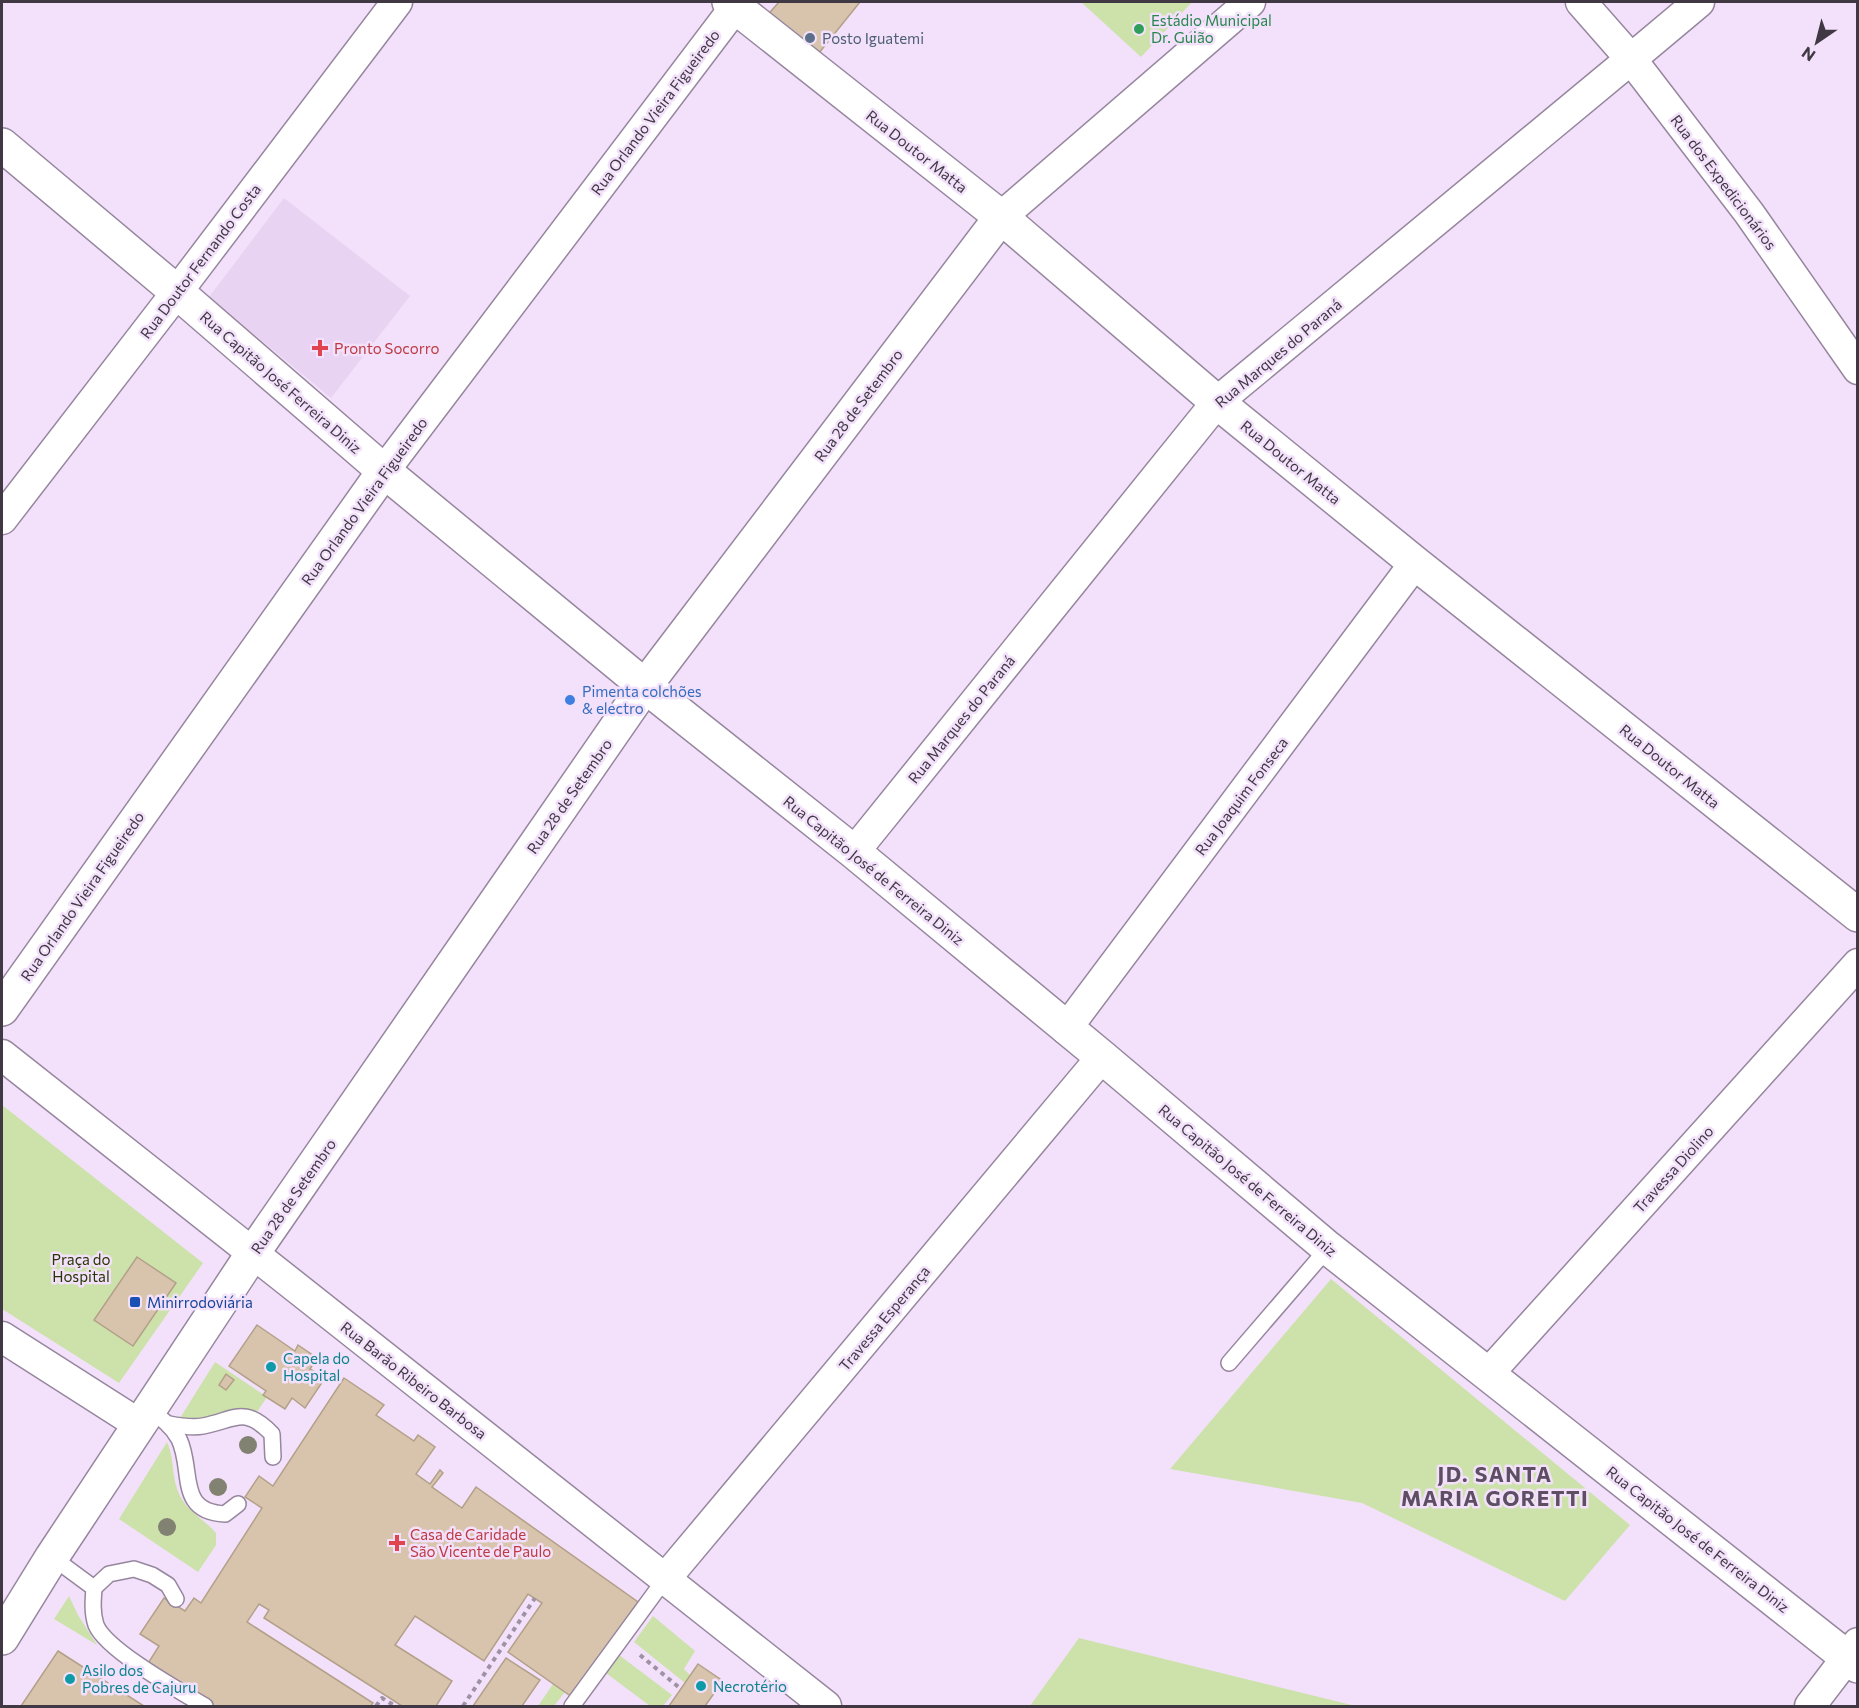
<svg xmlns="http://www.w3.org/2000/svg" width="1859" height="1708" font-family="Commissioner,sans-serif">
  <style>
    .built { fill: #e9d3f3 }
    .green { fill: #cce2aa }
    .building { fill: #d8c4ad; stroke: #b3a089; stroke-width: 1.5 }
    .lines { fill: none; stroke-linecap: round; stroke-linejoin: round }
    .service-casing { stroke: #96869e; stroke-width: 18 }
    .minor-casing { stroke: #96869e; stroke-width: 33 }
    .tertiary-casing { stroke: #96869e; stroke-width: 36 }
    .secondary-casing { stroke: #96869e; stroke-width: 36 }
    .path { stroke: #9f92a5; stroke-width: 4; stroke-dasharray: 4.5 4.5; stroke-linecap: butt }
    .service { stroke: #fff; stroke-width: 15 }
    .minor { stroke: #fff; stroke-width: 30 }
    .tertiary { stroke: #fff; stroke-width: 33 }
    .secondary { stroke: #fff; stroke-width: 33 }
    .tree { fill: #828272 }
    .leisure-dot { fill: #2e9e5b; stroke: #f3e1fb; stroke-width: 2 }
    .service-dot { fill: #5c6f8a; stroke: #f3e1fb; stroke-width: 2 }
    .health-dot { fill: #e0444e; stroke: #f3e1fb; stroke-width: 2 }
    .shop-dot { fill: #3f7fe0; stroke: #f3e1fb; stroke-width: 2 }
    .transit-dot { fill: #1a4fb4; stroke: #f3e1fb; stroke-width: 2 }
    .culture-dot { fill: #0f9aa8; stroke: #f3e1fb; stroke-width: 2 }
    .labels { text-anchor: middle; dominant-baseline: central; stroke-width: 5; stroke-linejoin: round; paint-order: stroke }
    .leisure-label { font-size: 15px; fill: #27864d; stroke: #f3e1fb; text-anchor: start }
    .service-label { font-size: 15px; fill: #4e5e75; stroke: #f3e1fb; text-anchor: start }
    .street-label { font-size: 15px; fill: #403943; stroke: #f3e1fb }
    .health-label { font-size: 15px; fill: #be3a42; stroke: #f3e1fb; text-anchor: start }
    .shop-label { font-size: 15px; fill: #366cbe; stroke: #f3e1fb; text-anchor: start }
    .park-label { font-size: 15px; fill: #263501; stroke: #f3e1fb }
    .transit-label { font-size: 15px; fill: #164399; stroke: #f3e1fb; text-anchor: start }
    .culture-label { font-size: 15px; fill: #0d838f; stroke: #f3e1fb; text-anchor: start }
    .district-label { font-size: 21px; font-weight: bold; letter-spacing: 1.5px; fill: #5d4e64; stroke: #f3e1fb }
  </style>
  <rect width="100%" height="100%" fill="#f3e1fb"/>
  <!-- built -->
  <polygon class="built" points="284,198 410,296 331,398 209,297"/>
  <!-- green -->
  <g class="green">
    <polygon points="1081,2 1192,2 1141,57"/>
    <polygon points="2,1105 203,1263 119,1383 2,1309"/>
    <polygon points="1331,1279 1630,1525 1565,1601 1362,1503 1170,1469"/>
    <path d="M215,1362l52,35 -10,15c-32,-7 -46,10 -77,6z"/>
    <path d="M167,1442c8,17 4,36 13,54 8,16 25,24 36,37v12l-18,27 -79,-53z"/>
    <polygon points="69,1596 78,1615 97,1645 54,1619"/>
    <polygon points="653,1616 695,1651 684,1669 690,1675 685,1683 634,1642"/>
    <polygon points="1079,1638 1356,1706 1030,1706"/>
    <polygon points="619,1655 672,1695 663,1706 650,1706 606,1673"/>
    <polygon points="553,1684 565,1692 554,1706 538,1706"/>
  </g>
  <!-- building -->
  <g class="building">
    <polygon points="779,2 860,2 815,58 765,18"/>
    <polygon points="137,1257 176,1283 133,1346 94,1320"/>
    <polygon points="257,1325 295,1351 298,1345 317,1358 310,1369 325,1378 305,1408 292,1398 285,1409 263,1395 266,1391 229,1366"/>
    <polygon points="226,1374 234,1380 226,1390 219,1385"/>
    <polygon points="344,1378 384,1405 376,1415 414,1441 418,1435 435,1447 416,1474 430,1484 440,1470 443,1473 432,1487 462,1508 476,1487 638,1602 572,1697 508,1652 542,1603 528,1594 484,1661 415,1616 395,1645 452,1681 436,1706 402,1706 264,1618 269,1610 259,1604 247,1622 373,1703 371,1706 210,1706 147,1665 159,1646 140,1634 164,1598 185,1611 194,1598 201,1603 262,1508 245,1497 259,1476 273,1486"/>
    <polygon points="58,1651 144,1706 21,1706"/>
    <polygon points="506,1658 540,1680 522,1706 473,1706"/>
    <polygon points="698,1664 723,1681 705,1706 669,1706"/>
  </g>
  <g class="lines">
    <defs>
      <g id="service">
        <polyline points="1229,1363 1328,1248"/>
        <path d="M149,1410c13,9 22,15 30,29 15,31 -3,73 46,75l13,-10"/>
        <path d="M169,1424c11,2 23,4 34,2 32,-6 41,-21 69,8l1,23"/>
        <path d="M52,1557l42,31c-1,13 -2,25 2,37 10,25 84,66 109,81"/>
        <polyline points="94,1588 109,1574 134,1569 152,1575 168,1585 176,1599"/>
        <polyline points="572,1706 665,1579"/>
      </g>
      <g id="minor">
        <polyline points="1581,2 1631,59 1749,213 1858,369"/>
        <polyline points="1001,217 1250,2"/>
        <polyline points="384,471 739,2"/>
        <polyline points="2,519 177,292 397,2"/>
        <polyline points="854,852 1217,402 1631,59 1699,2"/>
        <polyline points="1066,1029 1415,563"/>
        <polyline points="2,1055 826,1706"/>
        <polyline points="2,1337 140,1425"/>
        <polyline points="1488,1374 1858,964"/>
        <polyline points="665,1579 1102,1057"/>
        <polyline points="1810,1706 1858,1643"/>
      </g>
      <g id="tertiary">
        <polyline points="1001,217 1217,402 1415,563 1858,915"/>
        <polyline points="384,471 645,686 854,852 1102,1057 1328,1248 1858,1666"/>
      </g>
      <g id="secondary">
        <polyline points="2,145 177,292 384,471 2,1009"/>
        <polyline points="2,1638 52,1557 253,1253 645,686 1001,217 729,2"/>
      </g>
    </defs>
    <!-- service casing -->
    <use href="#service" class="service-casing"/>
    <!-- minor casing -->
    <use href="#minor" class="minor-casing"/>
    <!-- tertiary casing -->
    <use href="#tertiary" class="tertiary-casing"/>
    <!-- secondary casing -->
    <use href="#secondary" class="secondary-casing"/>
    <!-- path -->
    <g class="path">
      <polyline points="640,1655 681,1689"/>
      <polyline points="376,1706 382,1698 395,1706"/>
      <polyline points="463,1706 535,1598"/>
    </g>
    <!-- service -->
    <use href="#service" class="service"/>
    <!-- minor -->
    <use href="#minor" class="minor"/>
    <!-- tertiary -->
    <use href="#tertiary" class="tertiary"/>
    <!-- secondary -->
    <use href="#secondary" class="secondary"/>
  </g>
  <!-- trees -->
  <g class="tree">
    <circle cx="248" cy="1445" r="9"/>
    <circle cx="218" cy="1487" r="9"/>
    <circle cx="167" cy="1527" r="9"/>
  </g>
  <!-- markers -->
  <circle class="leisure-dot" cx="1139" cy="29" r="6"/>
  <circle class="service-dot" cx="810" cy="38" r="6"/>
  <g class="health-dot">
    <path d="M317 339h6v6h6v6h-6v6h-6v-6h-6v-6h6z"/>
    <path d="M394 1534h6v6h6v6h-6v6h-6v-6h-6v-6h6z"/>
  </g>
  <circle class="shop-dot" cx="570" cy="700" r="6"/>
  <rect class="transit-dot" x="129" y="1296" width="12" height="12" rx="3"/>
  <g class="culture-dot">
    <circle cx="271" cy="1367" r="6"/>
    <circle cx="70" cy="1679" r="6"/>
    <circle cx="701" cy="1686" r="6"/>
  </g>
  <g class="labels">
    <!-- leisure labels -->
    <g class="leisure-label">
      <text x="1151" y="20">Estádio Municipal<tspan x="1151" dy="17">Dr. Guião</tspan></text>
    </g>
    <!-- service labels -->
    <g class="service-label">
      <text x="822" y="38">Posto Iguatemi</text>
    </g>
    <!-- street labels -->
    <g class="street-label">
      <text transform="translate(655 112) rotate(-53)">Rua Orlando Vieira Figueiredo</text>
      <text transform="translate(917 151) rotate(38)">Rua Doutor Matta</text>
      <text transform="translate(1724 182) rotate(53)">Rua dos Expedicionários</text>
      <text transform="translate(200 261) rotate(-53)">Rua Doutor Fernando Costa</text>
      <text transform="translate(1278 353) rotate(-40)">Rua Marques do Paraná</text>
      <text transform="translate(281 382) rotate(41)">Rua Capitão José Ferreira Diniz</text>
      <text transform="translate(858 405) rotate(-53)">Rua 28 de Setembro</text>
      <text transform="translate(1291 462) rotate(39)">Rua Doutor Matta</text>
      <text transform="translate(364 501) rotate(-54)">Rua Orlando Vieira Figueiredo</text>
      <text transform="translate(961 719) rotate(-51)">Rua Marques do Paraná</text>
      <text transform="translate(1670 766) rotate(39)">Rua Doutor Matta</text>
      <text transform="translate(569 796) rotate(-55)">Rua 28 de Setembro</text>
      <text transform="translate(1241 796) rotate(-53)">Rua Joaquim Fonseca</text>
      <text transform="translate(874 870) rotate(39)">Rua Capitão José de Ferreira Diniz</text>
      <text transform="translate(82 896) rotate(-55)">Rua Orlando Vieira Figueiredo</text>
      <text transform="translate(1673 1169) rotate(-48)">Travessa Diolino</text>
      <text transform="translate(1248 1180) rotate(40)">Rua Capitão José de Ferreira Diniz</text>
      <text transform="translate(293 1196) rotate(-55)">Rua 28 de Setembro</text>
      <text transform="translate(884 1318) rotate(-50)">Travessa Esperança</text>
      <text transform="translate(414 1380) rotate(38)">Rua Barão Ribeiro Barbosa</text>
      <text transform="translate(1698 1539) rotate(38)">Rua Capitão José de Ferreira Diniz</text>
    </g>
    <!-- health labels -->
    <g class="health-label">
      <text x="334" y="348">Pronto Socorro</text>
      <text x="410" y="1534">Casa de Caridade<tspan x="410" dy="17">São Vicente de Paulo</tspan></text>
    </g>
    <!-- shop labels -->
    <g class="shop-label">
      <text x="582" y="691">Pimenta colchões<tspan x="582" dy="17">&amp; electro</tspan></text>
    </g>
    <!-- park labels -->
    <g class="park-label">
      <text x="81" y="1259">Praça do<tspan x="81" dy="17">Hospital</tspan></text>
    </g>
    <!-- transit labels -->
    <g class="transit-label">
      <text x="147" y="1302">Minirrodoviária</text>
    </g>
    <!-- culture labels -->
    <g class="culture-label">
      <text x="283" y="1358">Capela do<tspan x="283" dy="17">Hospital</tspan></text>
      <text x="82" y="1670">Asilo dos<tspan x="82" dy="17">Pobres de Cajuru</tspan></text>
      <text x="713" y="1686">Necrotério</text>
    </g>
    <!-- district labels -->
    <g class="district-label">
      <text x="1495" y="1473">JD. SANTA<tspan x="1495" dy="24">MARIA GORETTI</tspan></text>
    </g>
  </g>
  <!-- border -->
  <rect width="1859" height="1708" fill="none" stroke="#403943" stroke-width="6"/>
  <!-- north arrow -->
  <g transform="translate(1817 42) rotate(215)" stroke="#f3e1fb" stroke-width="4.5" paint-order="stroke">
  <path d="M0-4.5L10 22L0 15L-10 22Z" fill="#403943"/>
  <text y="-9" font-size="16" font-weight="bold" text-anchor="middle" fill="#403943">N</text>
  </g>
</svg>
